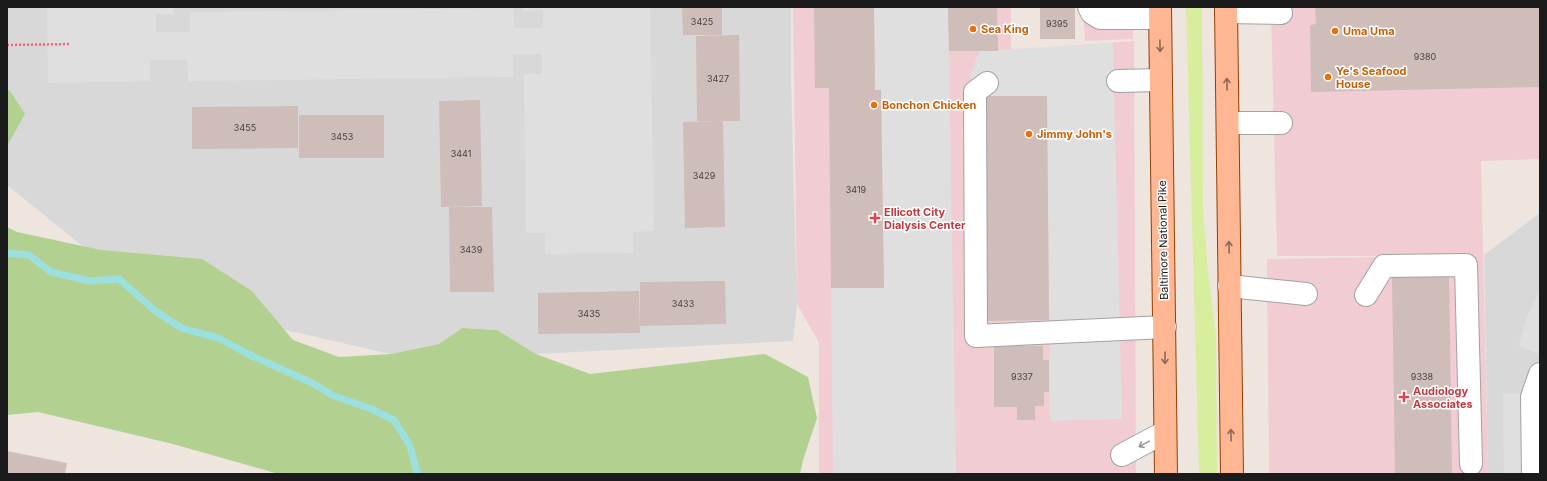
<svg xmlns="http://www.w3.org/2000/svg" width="1547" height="481" font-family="Inter,sans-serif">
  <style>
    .residential { fill: #d9d8d8 }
    .commercial { fill: #f1ccd3 }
    .grass { fill: #d8ee9f }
    .forest { fill: #b2d190 }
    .parking { fill: #dfdfdf }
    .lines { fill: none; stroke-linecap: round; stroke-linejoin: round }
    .stream { stroke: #9be0df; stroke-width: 7 }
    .building { fill: #cebdb8 }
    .minor-casing { stroke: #a2a2a2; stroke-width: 24 }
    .major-casing { stroke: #924000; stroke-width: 24 }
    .path { stroke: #ff5f73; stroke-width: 2.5; stroke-dasharray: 2 2; stroke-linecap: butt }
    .minor { stroke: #fff; stroke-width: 22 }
    .major { stroke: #ffb793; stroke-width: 22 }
    .oneway { stroke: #8d6957 }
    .oneway2 { stroke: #989898 }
    .food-dot { fill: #e8710a; stroke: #fff; stroke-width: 1.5 }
    .health-dot { fill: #e0444e; stroke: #fff; stroke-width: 1.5 }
    .labels { text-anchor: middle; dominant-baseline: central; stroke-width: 3; stroke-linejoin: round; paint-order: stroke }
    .number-label { font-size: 9px; fill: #484442 }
    .food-label { font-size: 11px; font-weight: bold; fill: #c56008; stroke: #fff; text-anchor: start }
    .health-label { font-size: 11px; font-weight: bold; fill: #be3a42; stroke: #fff; text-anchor: start }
    .street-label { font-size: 11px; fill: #1b1b1b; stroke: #fff }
  </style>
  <rect width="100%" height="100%" fill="#eee5df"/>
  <!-- residential -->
  <g class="residential">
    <polygon points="7,7 791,7 791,79 797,304 793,341 536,354 497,330 462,328 439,344 391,354 281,329 107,266 7,185"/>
    <polygon points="1540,213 1540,474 1488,474 1484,255"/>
  </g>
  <!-- commercial -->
  <g class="commercial">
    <polygon points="793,7 1011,7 1011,50 1134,41 1136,474 819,474 819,343 797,304"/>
    <polygon points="1083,7 1132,7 1133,39 1085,41"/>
    <polygon points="1271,7 1540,7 1540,159 1481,161 1488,474 1269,474 1267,259 1441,256 1277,256"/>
  </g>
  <!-- grass -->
  <polygon class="grass" points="1186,7 1202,7 1203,209 1208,272 1216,335 1217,474 1199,474"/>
  <!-- forest -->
  <g class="forest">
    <polygon points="7,90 10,91 25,114 7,146"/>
    <polygon points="7,227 17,232 101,250 202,259 252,291 293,340 339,357 391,354 439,344 462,328 497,330 536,354 590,374 765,354 808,377 817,418 803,460 800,474 279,474 173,444 38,412 7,415"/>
  </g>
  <!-- parking -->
  <g class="parking">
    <polygon points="47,7 174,7 174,14 156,14 156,32 190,32 190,12 513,8 514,28 543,28 543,10 523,11 523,7 650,7 654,231 633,232 633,253 545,254 545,233 526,233 524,74 542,74 542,54 513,54 513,77 188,81 187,60 150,60 150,81 48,83"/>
    <polygon points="874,7 948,7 956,474 833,474 831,288 884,287 881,90 875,90"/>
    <polygon points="1113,43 1122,419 1050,421 1047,96 986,96 970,77 979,51"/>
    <polygon points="1540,288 1540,354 1519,346 1525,322"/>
    <polygon points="1540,393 1540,474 1504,474 1503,394"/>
  </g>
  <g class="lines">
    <!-- stream -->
    <polyline class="stream" points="7,253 29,255 51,272 90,281 119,279 154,310 181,328 218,338 248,354 312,383 332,395 371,409 394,420 410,446 416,469 419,474"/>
  </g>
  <!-- building -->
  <g class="building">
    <polygon points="682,7 722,7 722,35 683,35"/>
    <polygon points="814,7 874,7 875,90 881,90 884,288 831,288 829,88 815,88"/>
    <polygon points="948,7 997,7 998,51 949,51"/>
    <rect x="1040" y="7" width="35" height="32"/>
    <polygon points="1315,7 1540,7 1540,87 1311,92 1310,25 1316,24"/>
    <polygon points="739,35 740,121 697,121 696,36"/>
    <polygon points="986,96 1047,96 1049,320 983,321"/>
    <polygon points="480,100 482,206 441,207 439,101"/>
    <polygon points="298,106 298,148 192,149 192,107"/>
    <rect x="299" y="115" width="85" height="43"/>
    <polygon points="723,121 725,227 685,228 683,122"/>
    <polygon points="449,207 492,207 494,292 450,292"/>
    <polygon points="1449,276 1452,474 1395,474 1392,277"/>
    <polygon points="725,281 726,324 640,326 640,282"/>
    <polygon points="639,291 640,333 538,334 538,293"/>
    <polygon points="994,346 1043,346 1043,360 1049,360 1049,392 1044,392 1044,406 1035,406 1035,420 1017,420 1017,407 994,407"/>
    <polygon points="7,451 67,463 65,474 7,474"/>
  </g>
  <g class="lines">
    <defs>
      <g id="minor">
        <polyline points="1089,7 1092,13 1100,18 1160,18"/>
        <polyline points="1226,12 1281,13"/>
        <polyline points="1118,81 1161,80"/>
        <polyline points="987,83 975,92 976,336 1165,327"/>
        <polyline points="1228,123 1281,123"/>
        <polyline points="1229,286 1306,294"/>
        <polyline points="1366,295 1384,266 1466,265 1471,464"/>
        <polyline points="1122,455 1165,432"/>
        <polyline points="1533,474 1532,397 1540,374"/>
      </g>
      <g id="major">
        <polyline points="1160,7 1166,474"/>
        <polyline points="1226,7 1232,474"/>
      </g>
    </defs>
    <!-- minor casing -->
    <use href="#minor" class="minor-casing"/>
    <!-- major casing -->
    <use href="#major" class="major-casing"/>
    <!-- path -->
    <polyline class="path" points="7,45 71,44"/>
    <!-- minor -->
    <use href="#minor" class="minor"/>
    <!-- major -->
    <use href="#major" class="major"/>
  </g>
  <!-- one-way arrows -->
  <defs><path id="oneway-shaft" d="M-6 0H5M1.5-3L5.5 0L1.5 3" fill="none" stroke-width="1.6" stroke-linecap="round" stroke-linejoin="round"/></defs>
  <g class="oneway">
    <use href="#oneway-shaft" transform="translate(1160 46) rotate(89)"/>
    <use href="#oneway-shaft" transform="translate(1227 84) rotate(-91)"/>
    <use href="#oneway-shaft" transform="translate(1229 247) rotate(-91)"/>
    <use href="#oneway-shaft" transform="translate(1165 358) rotate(90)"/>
    <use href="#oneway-shaft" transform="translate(1231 435) rotate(-91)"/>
  </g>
  <use class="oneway2" href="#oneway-shaft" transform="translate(1144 444) rotate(151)"/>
  <!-- markers -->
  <g class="food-dot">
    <circle cx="973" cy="29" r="4"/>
    <circle cx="1335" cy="31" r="4"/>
    <circle cx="1328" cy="77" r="4"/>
    <circle cx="874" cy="105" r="4"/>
    <circle cx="1029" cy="134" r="4"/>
  </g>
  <g class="health-dot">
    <path d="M873 212h4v4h4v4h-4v4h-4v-4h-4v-4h4z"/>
    <path d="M1402 391h4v4h4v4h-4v4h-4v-4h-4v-4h4z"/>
  </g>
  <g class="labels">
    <!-- number labels -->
    <g class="number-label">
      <text x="702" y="21">3425</text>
      <text x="1057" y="23">9395</text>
      <text x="1425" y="56">9380</text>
      <text x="718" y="78">3427</text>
      <text x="245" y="127">3455</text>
      <text x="342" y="136">3453</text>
      <text x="461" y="153">3441</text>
      <text x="704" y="175">3429</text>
      <text x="856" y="189">3419</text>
      <text x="471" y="249">3439</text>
      <text x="683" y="303">3433</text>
      <text x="589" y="313">3435</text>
      <text x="1022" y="376">9337</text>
      <text x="1422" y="376">9338</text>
    </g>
    <!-- food labels -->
    <g class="food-label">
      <text x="981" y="29">Sea King</text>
      <text x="1343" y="31">Uma Uma</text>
      <text x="1336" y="71">Ye's Seafood<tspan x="1336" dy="13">House</tspan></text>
      <text x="882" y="105">Bonchon Chicken</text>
      <text x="1037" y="134">Jimmy John's</text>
    </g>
    <!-- health labels -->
    <g class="health-label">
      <text x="884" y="212">Ellicott City<tspan x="884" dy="13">Dialysis Center</tspan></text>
      <text x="1413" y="391">Audiology<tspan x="1413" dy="13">Associates</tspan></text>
    </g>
    <!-- street labels -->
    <g class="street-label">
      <text transform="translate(1163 240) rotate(-91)">Baltimore National Pike</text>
    </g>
  </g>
  <!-- border -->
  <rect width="1547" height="481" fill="none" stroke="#1b1b1b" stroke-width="16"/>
</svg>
